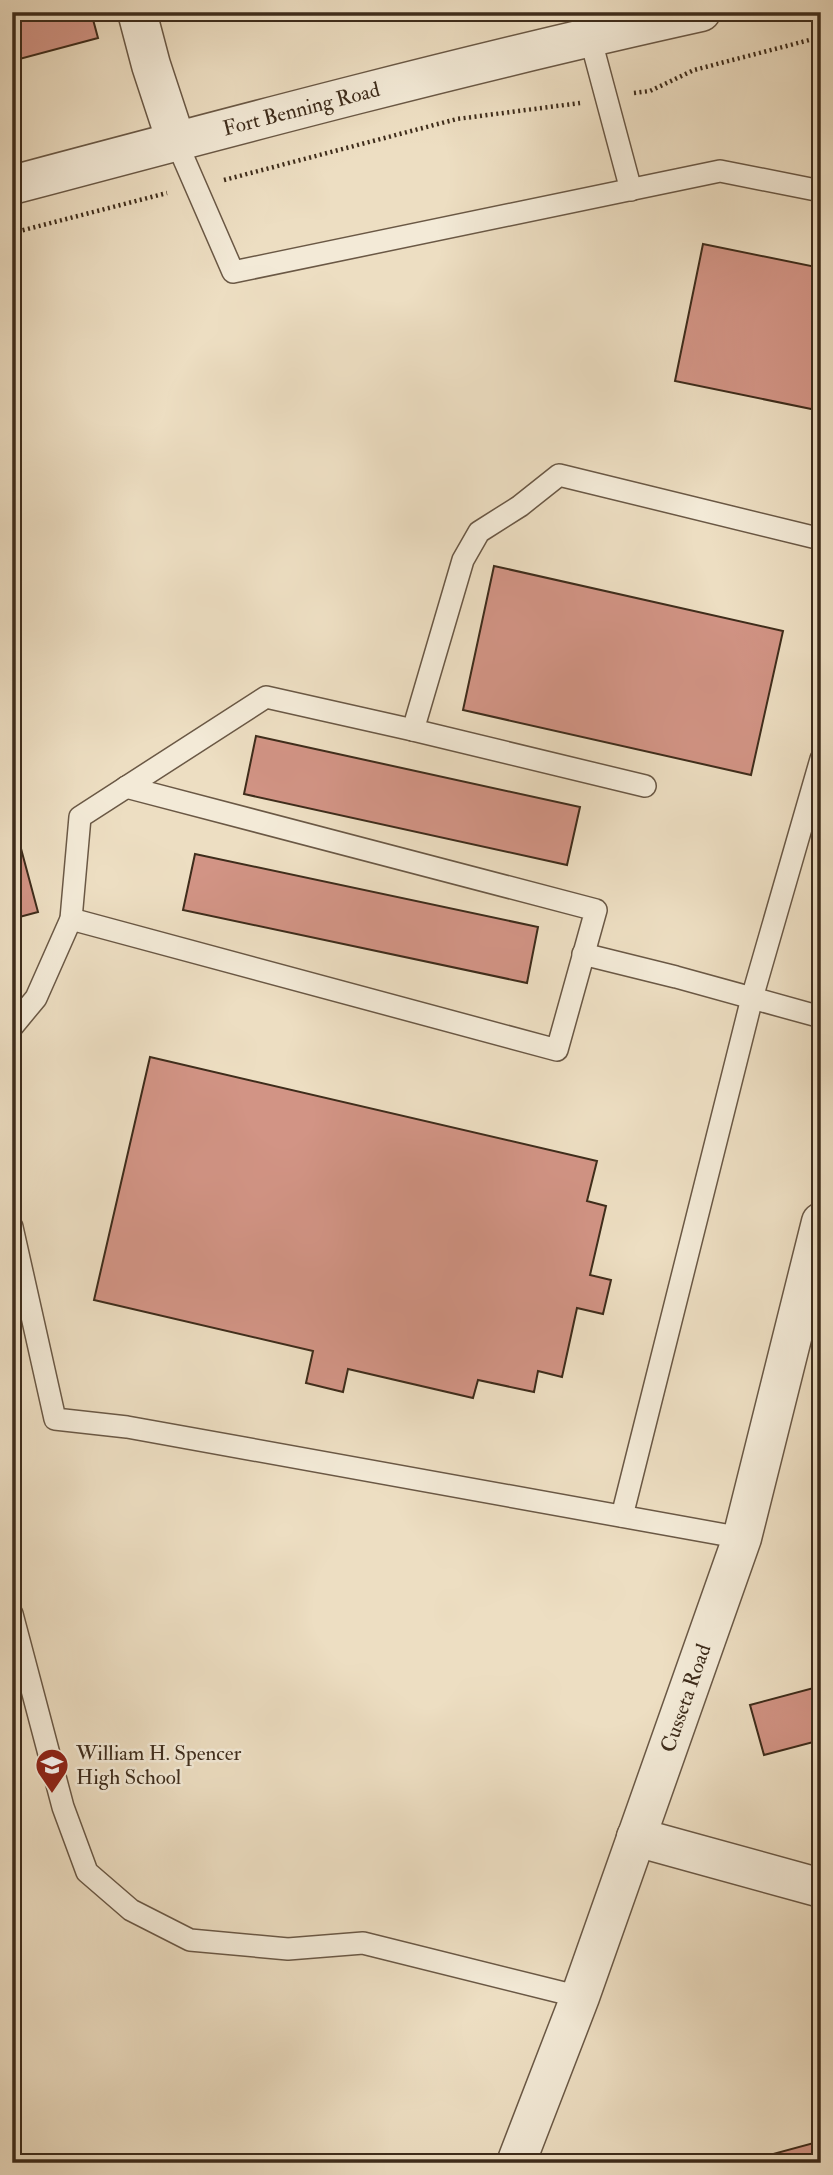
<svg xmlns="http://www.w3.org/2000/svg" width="833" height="2175" font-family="'IM FELL Double Pica',serif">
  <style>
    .building { fill: #d29485; stroke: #3e2c1b; stroke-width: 2 }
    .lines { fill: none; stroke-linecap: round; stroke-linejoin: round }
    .service-casing { stroke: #6a5845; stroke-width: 24 }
    .minor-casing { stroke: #6a5845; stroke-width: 41 }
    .tertiary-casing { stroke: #6a5845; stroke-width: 41 }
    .path { stroke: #3e2c1b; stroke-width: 4.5; stroke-dasharray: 2 3.5; stroke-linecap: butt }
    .service { stroke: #f3ead7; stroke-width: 21 }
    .minor { stroke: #f3ead7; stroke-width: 38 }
    .tertiary { stroke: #f3ead7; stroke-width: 38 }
    .labels { text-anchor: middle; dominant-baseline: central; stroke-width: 5; stroke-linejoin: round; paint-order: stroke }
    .street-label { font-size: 21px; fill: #3e2c1b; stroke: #f3ead7 }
    .poi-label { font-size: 21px; fill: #3e2c1b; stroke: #f3ead7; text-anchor: start }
  </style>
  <rect width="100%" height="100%" fill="#eddec2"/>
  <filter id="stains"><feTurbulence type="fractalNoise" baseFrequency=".00286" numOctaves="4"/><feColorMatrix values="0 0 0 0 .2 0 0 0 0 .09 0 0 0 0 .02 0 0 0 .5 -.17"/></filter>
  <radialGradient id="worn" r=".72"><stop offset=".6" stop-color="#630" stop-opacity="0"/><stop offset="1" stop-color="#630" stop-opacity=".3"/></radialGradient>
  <!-- building -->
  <g class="building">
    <polygon points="12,12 91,12 98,38 12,61"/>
    <polygon points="703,244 821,268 821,411 675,381"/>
    <polygon points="494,566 783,631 751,775 463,710"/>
    <polygon points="256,736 580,807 567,865 244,794"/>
    <polygon points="12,815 38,912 12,919"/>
    <polygon points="195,854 538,927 527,983 183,910"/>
    <polygon points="150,1057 597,1161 587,1201 606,1206 590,1275 611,1280 603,1314 577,1308 562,1377 538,1371 534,1392 478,1380 473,1398 348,1369 343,1392 306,1383 313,1351 94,1300"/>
    <polygon points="821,1686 821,1740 764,1755 750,1705"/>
    <polygon points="821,2141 821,2163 740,2163"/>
  </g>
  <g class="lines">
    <defs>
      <g id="service">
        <polyline points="590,37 631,190"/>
        <polyline points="176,141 233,272 720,171 821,191"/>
        <polyline points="645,786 413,730 463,560 479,532 520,506 559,475 821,539"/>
        <polyline points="71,919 557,1050 596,910 126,787"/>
        <polyline points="583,954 676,977 821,1017"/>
        <polyline points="12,1027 36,998 71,919 80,817 266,697 413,730"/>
        <polyline points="12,1227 55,1419 127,1427 742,1538"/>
        <polyline points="622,1516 752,998 821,759"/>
        <polyline points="12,1614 63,1807 87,1872 131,1910 190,1940 288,1949 363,1943 580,1997"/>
      </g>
      <g id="minor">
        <polyline points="137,12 151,65 176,141"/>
        <polyline points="636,1837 821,1888"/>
      </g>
      <g id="tertiary">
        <path id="s1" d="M12,185c229,-61 458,-122 689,-173"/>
        <path id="s2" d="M516,2163l64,-166 162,-459 79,-316"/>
      </g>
    </defs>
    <!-- service casing -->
    <use href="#service" class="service-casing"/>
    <!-- minor casing -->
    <use href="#minor" class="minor-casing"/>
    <!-- tertiary casing -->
    <use href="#tertiary" class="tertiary-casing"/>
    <!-- path -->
    <g class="path">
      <polyline points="634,93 650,91 694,70 821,37"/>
      <polyline points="224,180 457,119 580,103"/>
      <polyline points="12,233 167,193"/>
    </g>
    <!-- service -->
    <use href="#service" class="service"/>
    <!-- minor -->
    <use href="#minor" class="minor"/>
    <!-- tertiary -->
    <use href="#tertiary" class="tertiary"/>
  </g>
  <!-- icons -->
  <defs>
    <symbol id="school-pin" viewBox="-11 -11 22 30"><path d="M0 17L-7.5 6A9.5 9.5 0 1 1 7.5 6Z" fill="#8f2418" stroke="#f3ead7"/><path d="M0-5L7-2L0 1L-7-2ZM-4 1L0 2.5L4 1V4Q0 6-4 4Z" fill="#fff"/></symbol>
  </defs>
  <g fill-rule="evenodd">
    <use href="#school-pin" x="33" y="1746" width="38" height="52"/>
  </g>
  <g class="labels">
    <!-- street labels -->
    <g class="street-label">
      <text stroke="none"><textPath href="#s1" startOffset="299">Fort Benning Road</textPath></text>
      <text stroke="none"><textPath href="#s2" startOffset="495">Cusseta Road</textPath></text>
    </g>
    <!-- poi labels -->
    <g class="poi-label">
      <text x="76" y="1753">William H. Spencer<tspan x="76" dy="24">High School</tspan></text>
    </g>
  </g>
  <!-- margin -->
  <rect width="833" height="2175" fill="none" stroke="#eddec2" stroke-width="42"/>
  <rect x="14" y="14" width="805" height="2147" fill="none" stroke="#3e2c1b" stroke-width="3.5"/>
  <rect x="21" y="21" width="791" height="2133" fill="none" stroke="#3e2c1b" stroke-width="2"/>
  <rect width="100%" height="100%" filter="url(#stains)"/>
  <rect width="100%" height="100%" fill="url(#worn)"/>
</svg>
